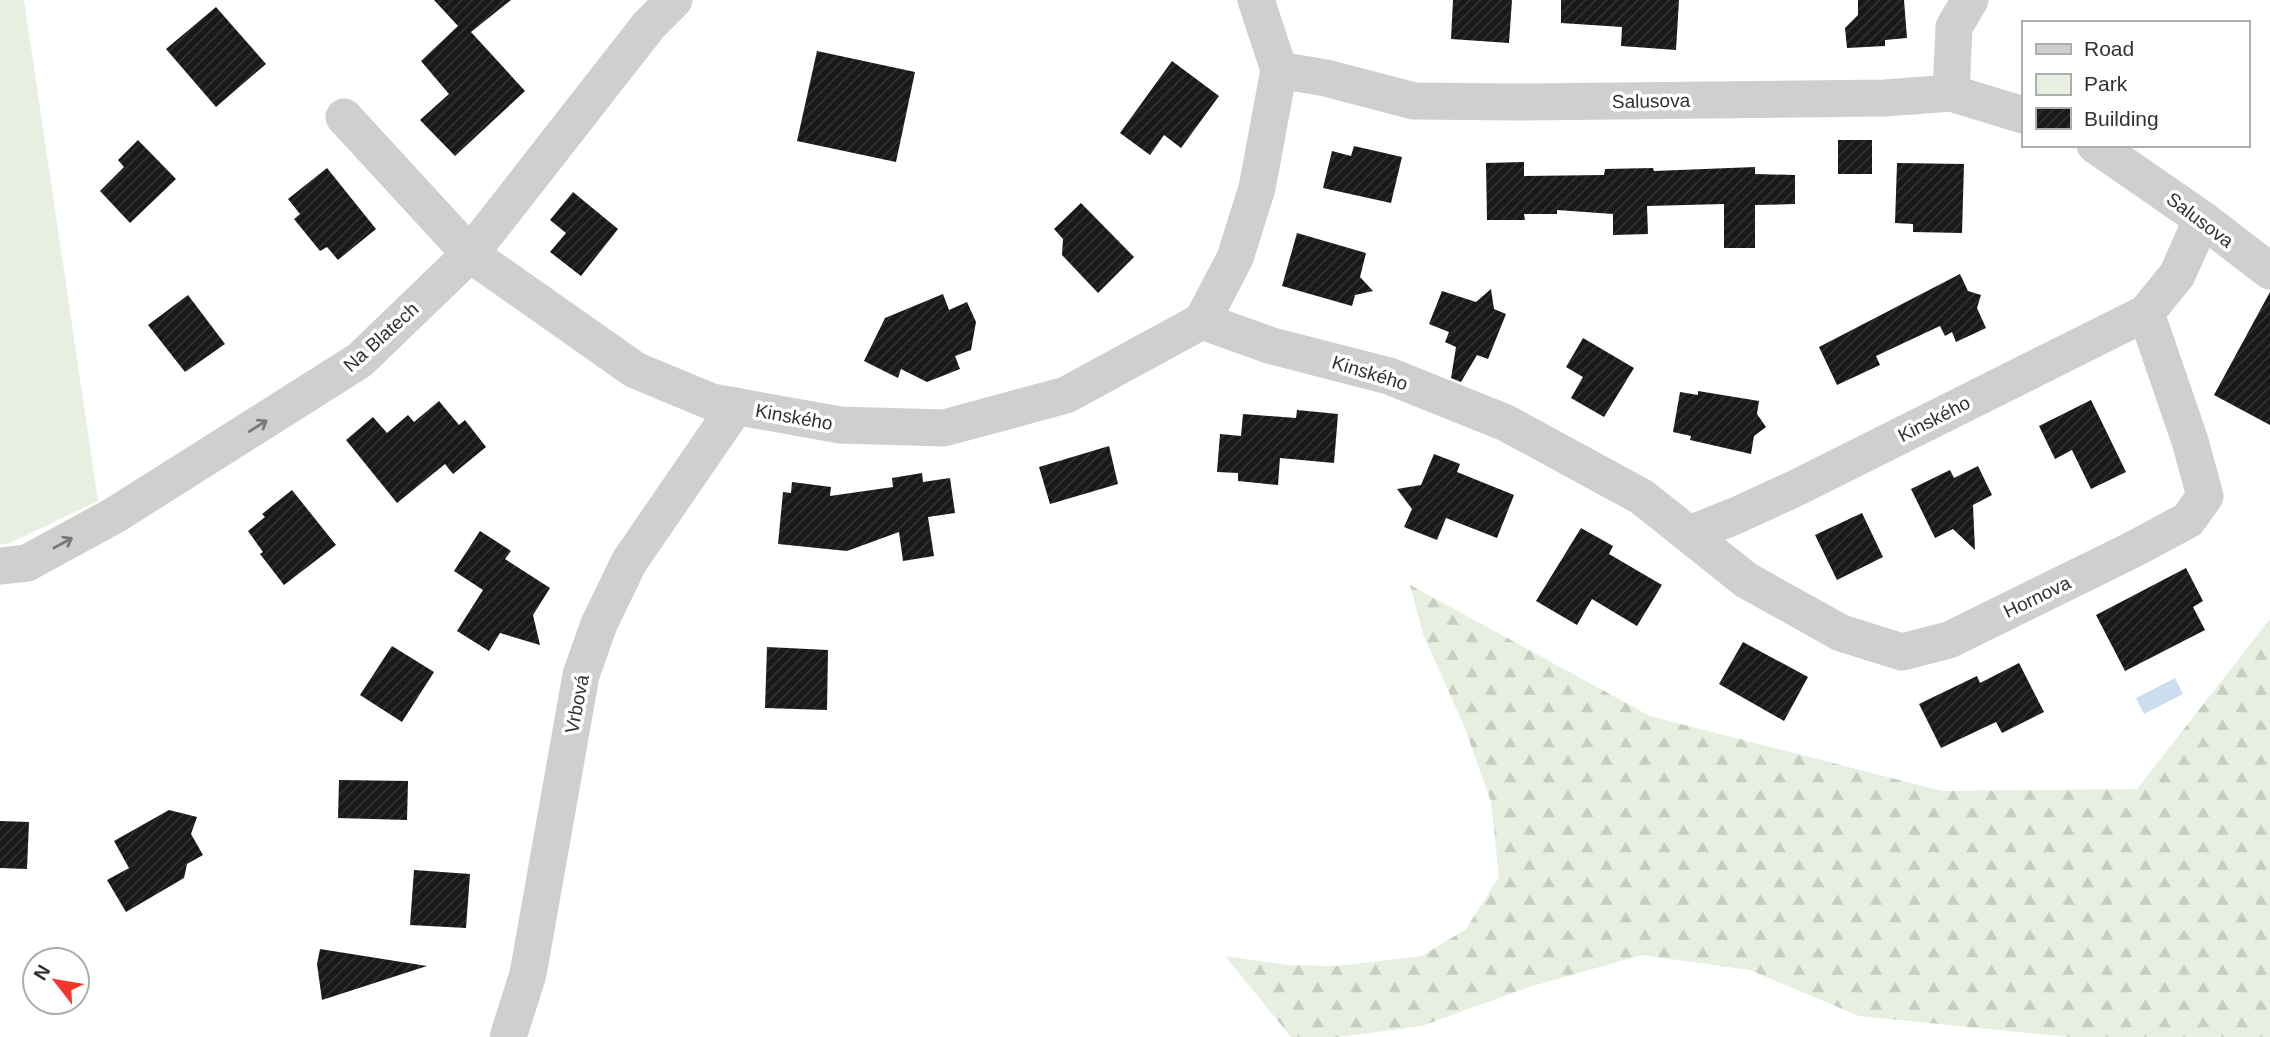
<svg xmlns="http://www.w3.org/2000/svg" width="2270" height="1037" font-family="Arial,sans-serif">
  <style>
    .green { fill: #e6efe0 }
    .forest { fill: url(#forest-firs) }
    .water { fill: #ccddf0 }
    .building { fill: url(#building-hatch) }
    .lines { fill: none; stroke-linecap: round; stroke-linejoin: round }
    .minor { stroke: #cfcfcf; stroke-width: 37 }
    .oneway { stroke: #797979 }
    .labels { text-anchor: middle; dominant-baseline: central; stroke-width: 7; stroke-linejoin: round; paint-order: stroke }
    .street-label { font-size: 19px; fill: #323232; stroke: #fff }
  </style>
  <defs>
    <pattern id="forest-firs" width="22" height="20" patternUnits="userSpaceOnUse" patternTransform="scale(1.75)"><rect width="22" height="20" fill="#e6efe0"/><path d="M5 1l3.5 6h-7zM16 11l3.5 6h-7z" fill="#c6cdc1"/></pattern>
    <pattern id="building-hatch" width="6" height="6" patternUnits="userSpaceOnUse" patternTransform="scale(1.75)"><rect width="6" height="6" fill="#191919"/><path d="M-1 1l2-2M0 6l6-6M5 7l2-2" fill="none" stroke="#323232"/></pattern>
  </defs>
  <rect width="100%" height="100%" fill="#fff"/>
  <!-- green -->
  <polygon class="green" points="0,0 24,0 98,501 8,544 0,544"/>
  <!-- forest -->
  <polygon class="forest" points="1410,585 1650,716 1942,791 2137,789 2270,619 2270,1037 2070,1037 1859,1016 1750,970 1642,955 1529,987 1422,1026 1338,1037 1291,1037 1225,956 1287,965 1337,966 1422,956 1466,929 1499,877 1491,802 1464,726 1423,634"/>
  <!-- water -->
  <polygon class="water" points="2175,678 2183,694 2144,714 2136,698"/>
  <!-- building -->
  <g class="building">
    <polygon points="434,0 511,0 471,32 525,91 455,156 420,120 449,94 421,61 458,26"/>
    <polygon points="1453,0 1512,0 1509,43 1451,39"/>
    <polygon points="1561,0 1679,0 1676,50 1621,46 1622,27 1561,23"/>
    <polygon points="1858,0 1904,0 1907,38 1885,40 1885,46 1847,48 1845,28 1858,15"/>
    <polygon points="216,7 266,64 216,107 166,49"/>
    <polygon points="817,51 915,72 896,162 797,141"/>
    <polygon points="1172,61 1219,96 1181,148 1164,135 1150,155 1120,133"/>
    <polygon points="138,140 176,179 130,223 100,191 124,167 118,160"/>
    <rect x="1838" y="140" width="34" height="34"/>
    <polygon points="1354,146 1402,157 1391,203 1323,188 1332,151 1351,156"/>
    <polygon points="1524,162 1524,176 1604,175 1605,169 1653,168 1654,171 1755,167 1755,174 1795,175 1795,204 1755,205 1755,248 1724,248 1724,204 1647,206 1648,234 1613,235 1613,214 1557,210 1557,214 1524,214 1525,220 1487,220 1486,163"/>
    <polygon points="1897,163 1964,164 1962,233 1913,232 1913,224 1895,223"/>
    <polygon points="327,168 376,229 338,260 327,247 320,251 294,219 300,214 288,199"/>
    <polygon points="573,192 618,229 581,276 550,252 566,233 550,220"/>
    <polygon points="1081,203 1134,257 1098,293 1062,255 1063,239 1054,229"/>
    <polygon points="1297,233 1366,253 1360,277 1373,291 1355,295 1352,306 1282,286"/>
    <polygon points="1960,274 1968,291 1981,295 1977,308 1986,328 1956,342 1952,332 1945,336 1940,326 1876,356 1880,365 1837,385 1819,347"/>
    <polygon points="1491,289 1494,309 1506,314 1488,359 1477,355 1461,382 1451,378 1456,347 1445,342 1449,332 1429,324 1442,291 1476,302"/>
    <polygon points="2270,292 2270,425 2214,395"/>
    <polygon points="943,294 949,310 967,302 976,322 971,350 955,356 960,369 927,382 901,369 898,378 864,361 885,318"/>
    <polygon points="188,295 225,344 185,372 148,325"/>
    <polygon points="1583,338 1634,368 1604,417 1571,398 1583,377 1566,367"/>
    <polygon points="1698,391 1759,401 1757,414 1766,427 1754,436 1751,454 1690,440 1691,436 1673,432 1680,392 1698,395"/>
    <polygon points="2091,400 2126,472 2091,489 2072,450 2055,459 2039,426"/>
    <polygon points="439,401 459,425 465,420 486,447 453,474 445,464 397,503 346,440 373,417 387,433 408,415 414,422"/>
    <polygon points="1297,410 1338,414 1334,463 1280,458 1278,485 1238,481 1238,473 1217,472 1220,434 1241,436 1243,414 1296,418"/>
    <polygon points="1109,446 1118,484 1050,504 1039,467"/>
    <polygon points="1434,454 1460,464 1457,472 1514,495 1497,538 1446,518 1437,540 1404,527 1412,509 1397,489 1421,485"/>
    <polygon points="1978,466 1992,495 1973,505 1975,550 1953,529 1935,538 1911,489 1950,470 1954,478"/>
    <polygon points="922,473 923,482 950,478 955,513 928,517 934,556 903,561 899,532 847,551 778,544 783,492 791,493 792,482 831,487 830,496 893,487 892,478"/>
    <polygon points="292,490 336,545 284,585 260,554 263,552 248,531 265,517 262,514"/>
    <polygon points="1862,513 1883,557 1837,580 1815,535"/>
    <polygon points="1581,528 1613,546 1609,554 1662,585 1637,626 1592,599 1577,625 1536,601"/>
    <polygon points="480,531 511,551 505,559 550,588 533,615 540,645 500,633 489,651 457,631 483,590 454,571"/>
    <polygon points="2186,568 2203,601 2193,607 2205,630 2125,671 2096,615"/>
    <polygon points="1743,642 1808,677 1784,721 1719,684"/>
    <polygon points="392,646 434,672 402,722 360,695"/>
    <polygon points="767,647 828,650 827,710 765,708"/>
    <polygon points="2019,663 2044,712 2002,733 1996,722 1941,748 1919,704 1977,676 1980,683"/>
    <polygon points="339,780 408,781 407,820 338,818"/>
    <polygon points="169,810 197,817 191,834 203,855 187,864 184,878 126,912 107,880 129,868 114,841"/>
    <polygon points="0,821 29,822 27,869 0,868"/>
    <polygon points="414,870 470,874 466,928 410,925"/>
    <polygon points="320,949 427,966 322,1000 317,964"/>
  </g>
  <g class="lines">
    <!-- minor -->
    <g class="minor">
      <polyline points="1279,70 1326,78 1414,101 1516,102 1885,98 1951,93 2023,115"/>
      <polyline points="1951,93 1954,27 1970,0"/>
      <polyline points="344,117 470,254 635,370 712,402 840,425 944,428 1066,395 1202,321 1272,346 1389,376 1506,423 1642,497 1746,580 1841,633 1902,652 1949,640 2132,550 2188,520 2205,496 2190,441 2146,313"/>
      <polyline points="2095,145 2202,219 2270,271"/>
      <polyline points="1202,321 1235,258 1257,188 1279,70 1256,0"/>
      <polyline points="1690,534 1735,516 1796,488 2146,313 2177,275 2202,219"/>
      <polyline points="0,566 27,563 115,515 360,360 470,254 649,25 674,0"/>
      <polyline points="508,1037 528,974 581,675 599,624 629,562 736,406"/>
    </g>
  </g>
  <!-- one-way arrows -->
  <defs><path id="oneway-shaft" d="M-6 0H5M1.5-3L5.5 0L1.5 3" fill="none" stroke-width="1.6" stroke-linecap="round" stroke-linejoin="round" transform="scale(1.75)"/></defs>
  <g class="oneway">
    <use href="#oneway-shaft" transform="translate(258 426) rotate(-32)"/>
    <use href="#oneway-shaft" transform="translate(63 543) rotate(-29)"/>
  </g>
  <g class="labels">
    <!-- street labels -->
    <g class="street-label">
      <text transform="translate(1651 101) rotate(-1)">Salusova</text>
      <text transform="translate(2200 220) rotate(37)">Salusova</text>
      <text transform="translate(381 337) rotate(-42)">Na Blatech</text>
      <text transform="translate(1370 373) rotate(17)">Kinského</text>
      <text transform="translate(794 417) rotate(10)">Kinského</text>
      <text transform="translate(1934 419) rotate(-27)">Kinského</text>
      <text transform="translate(2037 597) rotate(-26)">Hornova</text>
      <text transform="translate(577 704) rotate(-79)">Vrbová</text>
    </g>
  </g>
  <!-- legend -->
  <rect x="2022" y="21" width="228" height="126" fill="#ffffff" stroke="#adadad" stroke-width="2"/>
  <rect x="2036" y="44" width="35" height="10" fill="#cfcfcf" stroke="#adadad" stroke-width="2"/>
  <text x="2084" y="56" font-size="21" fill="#323232">Road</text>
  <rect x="2036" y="74" width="35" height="21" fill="#e6efe0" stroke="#adadad" stroke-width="2"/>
  <text x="2084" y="91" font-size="21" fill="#323232">Park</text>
  <rect x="2036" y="108" width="35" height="21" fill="url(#building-hatch)" stroke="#adadad" stroke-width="2"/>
  <text x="2084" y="126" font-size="21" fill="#323232">Building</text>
  <!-- north arrow -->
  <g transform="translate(56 981) rotate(301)"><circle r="33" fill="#ffffff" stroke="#adadad" stroke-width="2"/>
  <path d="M0-5L12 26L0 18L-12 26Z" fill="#f2362b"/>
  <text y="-10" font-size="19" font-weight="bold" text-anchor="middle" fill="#323232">N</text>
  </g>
</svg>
